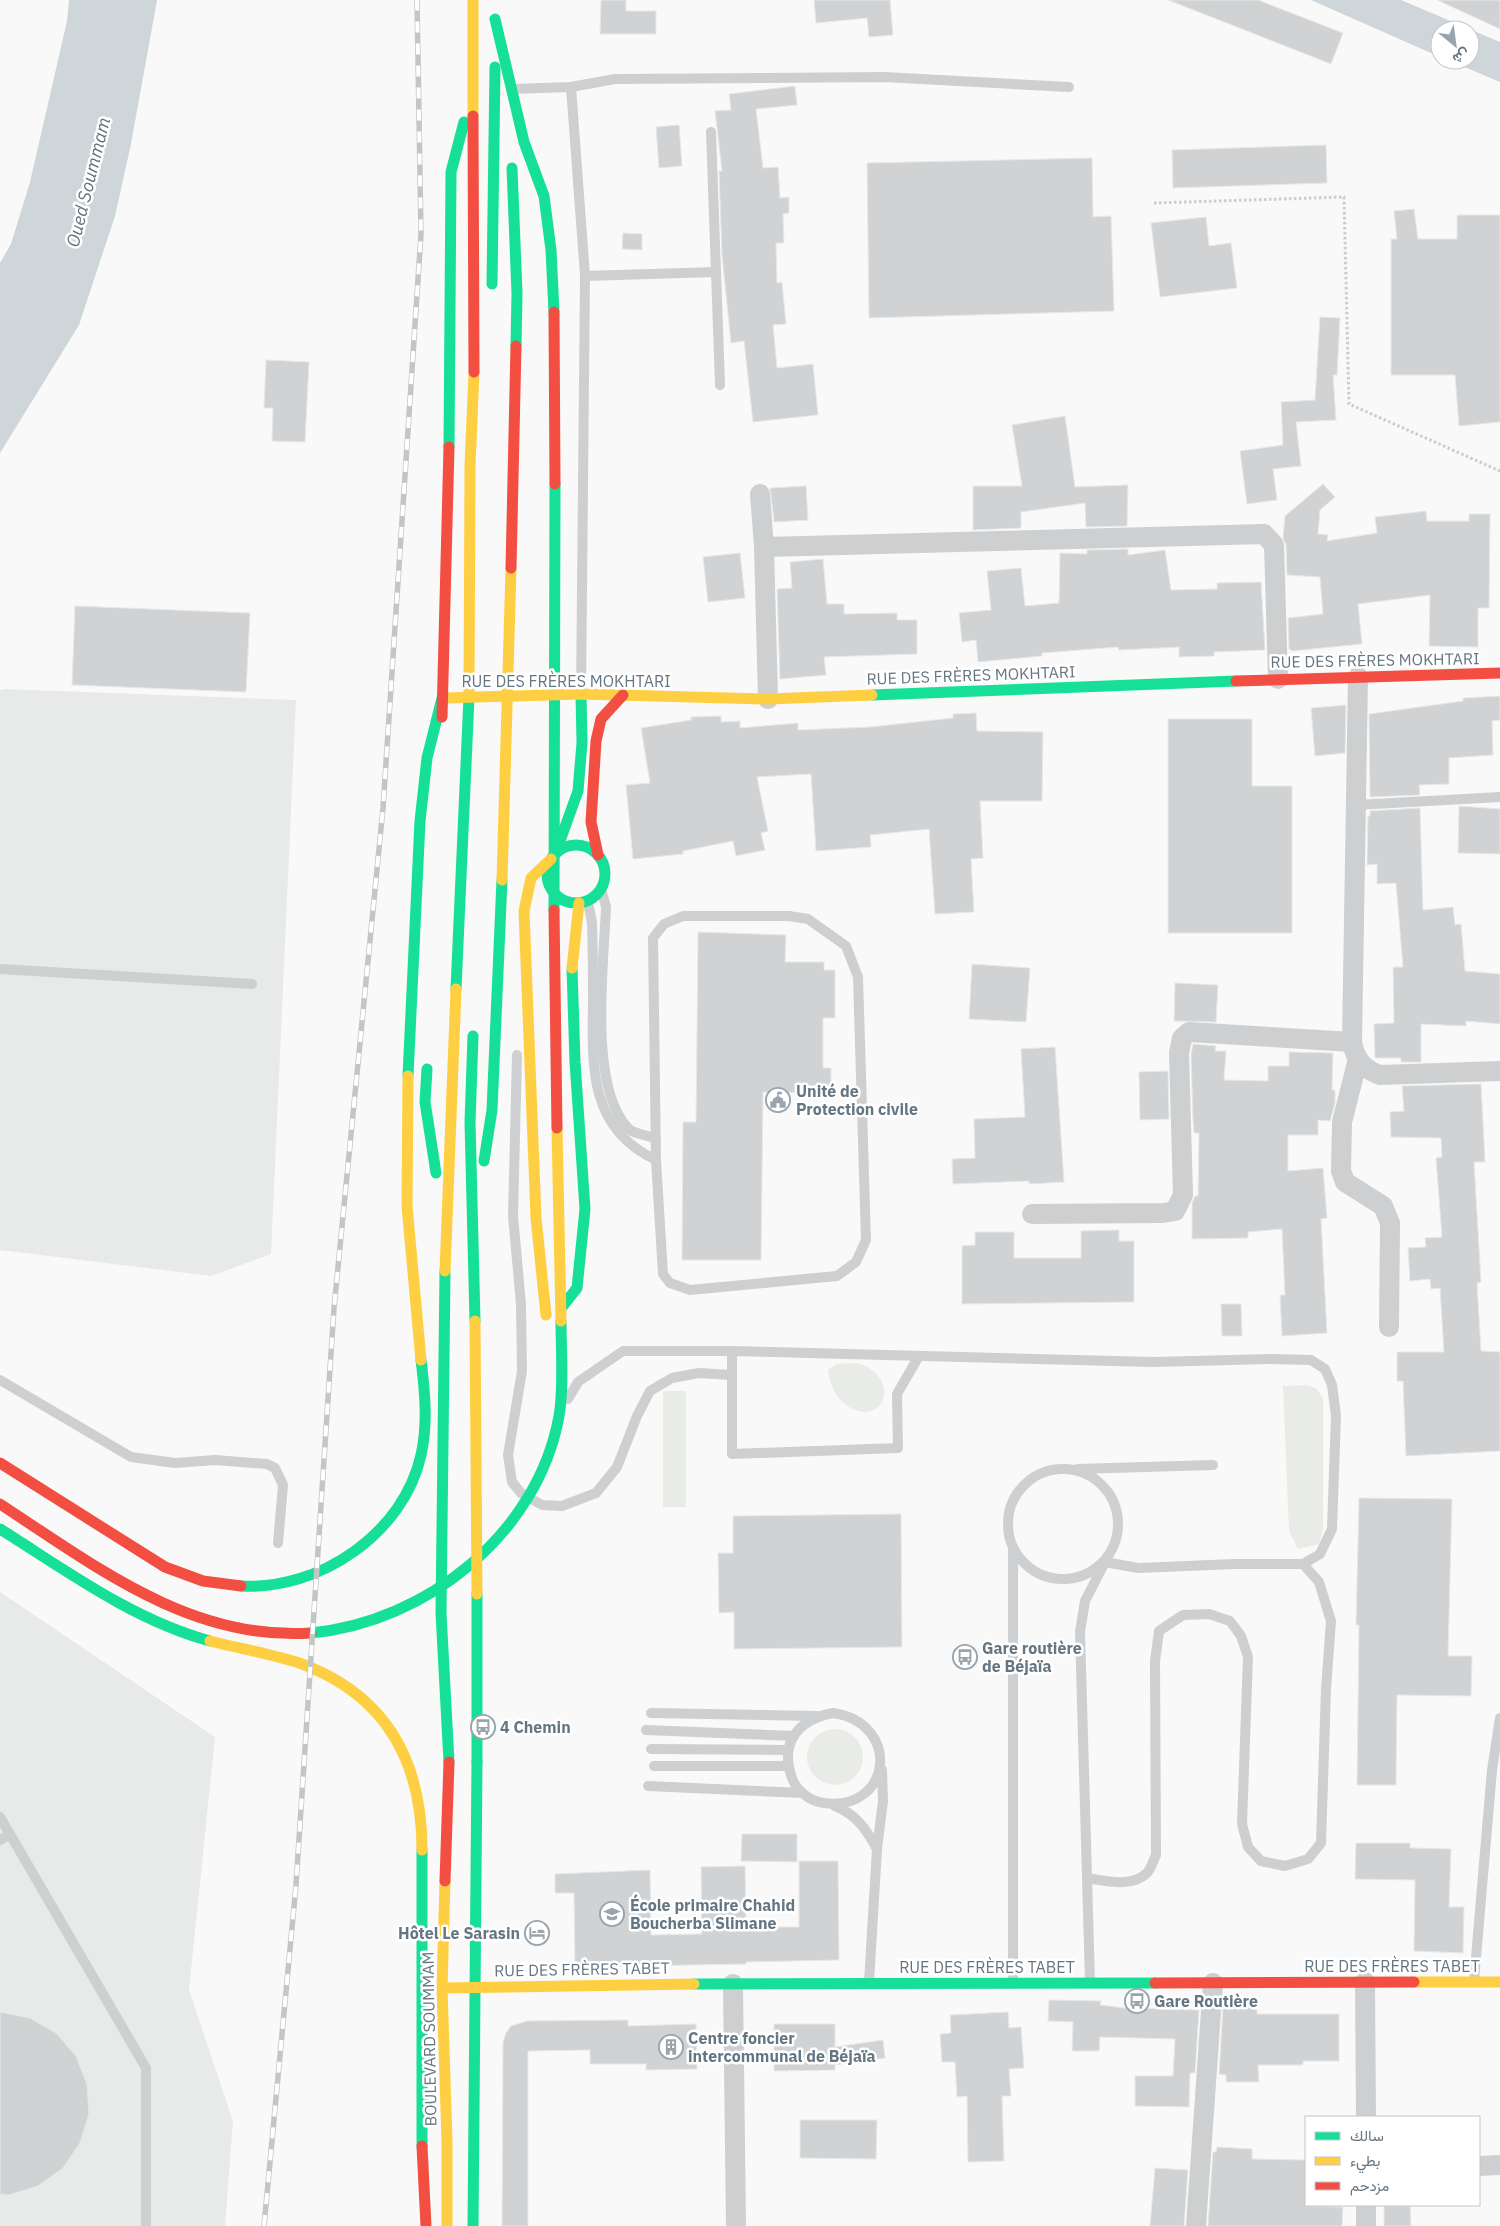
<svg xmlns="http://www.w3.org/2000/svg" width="1500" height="2226" font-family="'IBM Plex Sans',Vazirmatn,sans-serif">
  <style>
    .built { fill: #e8e9e9 }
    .green { fill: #e8ebe6 }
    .water { fill: #ced6d9 }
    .building { fill: #d0d2d3; stroke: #e8e8e8 }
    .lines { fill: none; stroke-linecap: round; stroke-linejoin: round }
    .path { stroke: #cbcccd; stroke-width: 3; stroke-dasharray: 2.5 2.5; stroke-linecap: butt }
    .lane { stroke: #cecfd0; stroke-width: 10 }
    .street { stroke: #cecfd0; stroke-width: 20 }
    .fast { stroke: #16e098; stroke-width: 11 }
    .slow { stroke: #ffcf43; stroke-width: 11 }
    .jam { stroke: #f24e42; stroke-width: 11 }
    .rail-casing { stroke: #c3c5c6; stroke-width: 5.5 }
    .rail { stroke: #fff; stroke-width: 4; stroke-dasharray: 11; stroke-linecap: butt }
    .labels { text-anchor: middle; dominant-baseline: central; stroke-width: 5; stroke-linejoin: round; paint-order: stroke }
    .street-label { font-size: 16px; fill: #657683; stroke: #fff }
    .poi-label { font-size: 16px; font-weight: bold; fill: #657683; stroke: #fff; text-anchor: start }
    .water-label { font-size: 18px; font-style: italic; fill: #60757c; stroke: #fff }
  </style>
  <rect width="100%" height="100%" fill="#f9f9f9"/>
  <!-- built -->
  <g class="built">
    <polygon points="5,689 296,700 271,1254 211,1276 0,1250 0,690"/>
    <polygon points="0,1592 215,1737 189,1990 233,2121 225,2226 0,2226"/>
  </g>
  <!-- green -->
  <g class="green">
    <path d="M856,1363c18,3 38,24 23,43 -3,3 -9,6 -13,6 -23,-1 -36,-21 -38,-42l9,-6z"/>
    <polygon points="1307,1385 1317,1389 1323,1398 1323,1528 1319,1544 1298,1549 1289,1531 1283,1386"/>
    <rect x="663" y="1391" width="23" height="116"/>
    <circle cx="835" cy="1757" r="28"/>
  </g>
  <!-- water -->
  <g class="water">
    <polygon points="69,0 157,0 131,144 115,216 79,325 0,453 0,263 11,244 30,182 67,21"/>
    <polygon points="1311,0 1401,0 1500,42 1500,82 1448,60 1470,60 1470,30 1440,30 1440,57"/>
  </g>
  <!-- building -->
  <g class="building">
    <polygon points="601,0 626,0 626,11 656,11 656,34 600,34"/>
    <polygon points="814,0 890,0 893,35 869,37 867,18 816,23"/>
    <polygon points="1168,0 1258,0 1343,33 1331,64"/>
    <polygon points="1437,0 1500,0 1500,29"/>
    <polygon points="795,86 797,105 756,109 763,168 778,167 780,198 789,197 789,213 783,214 784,243 776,243 777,283 782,282 786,324 773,325 777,368 813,364 818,415 753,422 744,341 731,343 722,255 719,171 722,171 715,111 731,110 729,94"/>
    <polygon points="679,125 682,166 659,168 656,127"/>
    <polygon points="1326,145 1327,183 1173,188 1172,150"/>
    <polygon points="1092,158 1093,217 1111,216 1114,311 869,318 867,163"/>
    <polygon points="1414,209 1418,239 1457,239 1457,215 1500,215 1500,422 1459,426 1455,375 1391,375 1391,239 1397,239 1394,211"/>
    <polygon points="1206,217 1209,246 1231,243 1237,288 1160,297 1151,223"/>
    <polygon points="623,233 642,234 642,250 622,249"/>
    <polygon points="1320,317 1340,318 1337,375 1333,375 1336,420 1296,422 1301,466 1273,469 1277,500 1247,504 1240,451 1283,445 1281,402 1315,400"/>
    <polygon points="266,360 309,362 305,442 272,441 273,408 264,408"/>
    <polygon points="1065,416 1075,487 1128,485 1127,526 1086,527 1085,503 1021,512 1021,528 973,530 973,486 1022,486 1012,425"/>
    <polygon points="1323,484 1335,497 1320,510 1318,534 1328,535 1327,541 1377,533 1375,517 1426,511 1427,521 1469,521 1469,514 1490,514 1489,608 1478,608 1478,647 1429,646 1430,595 1358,604 1362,644 1292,651 1289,649 1288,618 1323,614 1320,577 1287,575 1286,545 1283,538 1285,516"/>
    <polygon points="806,486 808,520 774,522 770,488"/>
    <polygon points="1128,549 1128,555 1165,550 1171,590 1217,589 1217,583 1261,582 1265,650 1214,652 1214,656 1179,657 1179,647 1119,650 1118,647 1042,653 1042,656 978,662 976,640 962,642 959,613 991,610 987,571 1021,568 1025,606 1059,603 1060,553 1087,554 1087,550"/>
    <polygon points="740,553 745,598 708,602 703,557"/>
    <polygon points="823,559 827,604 844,604 844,614 897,613 897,620 917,620 917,654 824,657 826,675 780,679 777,589 792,588 790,562"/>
    <polygon points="75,606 250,613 246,692 72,685"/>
    <polygon points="1500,696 1500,720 1492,721 1493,755 1449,758 1449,784 1419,785 1420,795 1370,797 1369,714 1463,701 1463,698"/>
    <polygon points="1346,705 1345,753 1315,756 1311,708"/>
    <polygon points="976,713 977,731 1043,732 1042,801 980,801 983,858 971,859 974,912 935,914 929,829 870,835 871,847 816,851 811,774 757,777 768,831 761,833 765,850 736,856 733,841 683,851 683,854 633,859 626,785 650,783 641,728 691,720 691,717 721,716 721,722 740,721 740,728 798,723 798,730 870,727 953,718 953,714"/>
    <polygon points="1168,719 1252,719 1252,786 1292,786 1292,933 1168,933"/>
    <polygon points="1459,806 1500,809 1500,854 1458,853"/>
    <polygon points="1420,808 1423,910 1453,907 1455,925 1461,924 1465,971 1500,974 1500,1024 1466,1021 1466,1026 1421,1024 1421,1062 1401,1062 1401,1058 1375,1058 1374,1024 1394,1023 1393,967 1403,967 1396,883 1377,884 1377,864 1367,865 1368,816 1370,816 1370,811"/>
    <polygon points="698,932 786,935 785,962 824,962 824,970 835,970 835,1018 823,1018 823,1068 831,1068 831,1093 763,1092 761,1260 682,1260 683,1122 696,1122"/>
    <polygon points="972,964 1030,968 1026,1022 969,1019"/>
    <polygon points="1175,983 1218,985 1216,1022 1174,1021"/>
    <polygon points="1193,1044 1216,1046 1215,1051 1226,1051 1224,1080 1268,1081 1268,1066 1289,1066 1289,1052 1333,1053 1332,1090 1335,1090 1335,1103 1330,1121 1318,1120 1318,1135 1288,1135 1288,1171 1323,1168 1327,1218 1321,1219 1327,1333 1282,1336 1280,1295 1285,1295 1282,1229 1248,1232 1248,1238 1192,1239 1192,1203 1195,1196 1198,1196 1199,1133 1194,1133 1193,1119 1191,1054"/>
    <polygon points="1055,1047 1064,1182 1029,1184 1029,1181 953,1184 952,1159 975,1158 974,1119 1025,1117 1021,1049"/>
    <polygon points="1168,1071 1169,1119 1140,1120 1139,1072"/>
    <polygon points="1481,1084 1485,1162 1474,1162 1481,1282 1477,1283 1481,1351 1500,1352 1500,1451 1406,1456 1403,1381 1397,1381 1397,1352 1444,1352 1440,1288 1431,1289 1430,1279 1410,1281 1408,1248 1426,1247 1425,1238 1442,1237 1436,1158 1442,1157 1441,1138 1391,1137 1390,1112 1404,1111 1402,1086"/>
    <polygon points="1119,1230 1119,1241 1134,1241 1134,1302 962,1304 962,1246 975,1245 975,1232 1014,1232 1014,1258 1081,1258 1081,1231"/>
    <polygon points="1221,1304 1241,1304 1242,1336 1222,1336"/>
    <polygon points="1359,1498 1452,1499 1448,1656 1472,1656 1471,1696 1397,1695 1396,1785 1357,1785 1359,1625 1356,1625"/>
    <polygon points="901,1514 902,1647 734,1649 734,1612 719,1613 718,1553 733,1553 733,1516"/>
    <polygon points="742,1834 797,1834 797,1862 741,1861"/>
    <polygon points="1356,1843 1410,1843 1410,1848 1451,1849 1449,1907 1464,1907 1463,1953 1414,1951 1415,1880 1355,1879"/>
    <polygon points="799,1861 838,1861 839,1960 746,1962 746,1964 575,1967 574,1893 555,1893 555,1874 650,1870 651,1935 702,1934 701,1867 745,1866 746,1927 799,1927"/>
    <polygon points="1049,2000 1101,2001 1100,2005 1125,2008 1199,2010 1195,2073 1190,2073 1189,2107 1135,2106 1135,2076 1173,2076 1175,2039 1100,2037 1099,2051 1072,2051 1073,2022 1048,2021"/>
    <polygon points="1223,2006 1257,2007 1257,2014 1339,2014 1339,2061 1303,2061 1303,2065 1258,2065 1259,2082 1226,2082 1226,2075 1219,2074"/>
    <polygon points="0,2012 30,2018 56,2033 76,2056 87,2084 89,2114 80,2143 63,2168 38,2186 9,2195 0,2194"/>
    <polygon points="1008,2012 1009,2028 1021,2027 1024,2068 1009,2069 1011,2096 1002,2096 1004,2161 968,2162 967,2096 957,2097 955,2062 942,2062 940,2034 951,2033 950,2015"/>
    <polygon points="628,2020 628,2026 696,2024 697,2069 646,2070 646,2064 590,2064 590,2050 528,2051 528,2226 502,2226 503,2042 506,2033 511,2026 527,2021"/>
    <polygon points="774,2024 835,2024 835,2047 883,2040 885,2058 835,2065 835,2070 774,2071"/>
    <polygon points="800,2120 877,2120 876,2159 800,2158"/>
    <polygon points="1217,2147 1252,2149 1252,2159 1306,2160 1306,2206 1343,2207 1342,2226 1208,2226 1213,2152 1216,2152"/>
    <polygon points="1155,2168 1188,2170 1184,2226 1150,2226"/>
    <polygon points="1384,2205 1410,2205 1411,2226 1384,2226"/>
  </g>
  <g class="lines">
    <!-- path -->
    <polyline class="path" points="1154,203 1344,197 1349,404 1500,471"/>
    <!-- lane -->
    <g class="lane">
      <polyline points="571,87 615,79 884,77 1069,87"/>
      <polyline points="512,89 571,87 585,276 581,693"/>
      <polyline points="711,132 720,385"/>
      <polyline points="585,276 716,272"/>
      <polyline points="1356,805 1500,797"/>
      <path d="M601,889l5,18c-2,56 -18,180 22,221 5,6 21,8 28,10"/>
      <path d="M589,907l3,16c1,27 1,53 1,80 -1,64 -4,126 63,157"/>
      <polygon points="683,916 789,916 808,919 846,946 858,977 866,1240 856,1262 837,1276 690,1290 670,1283 663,1274 656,1160 653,938 664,924"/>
      <polyline points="0,969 252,984"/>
      <polyline points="517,1055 513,1216 521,1304 522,1371 508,1455 512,1482 521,1493 542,1505 562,1506 596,1493 617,1467 637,1416 650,1391 672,1378 699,1373 732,1375"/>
      <polyline points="732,1351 732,1454 898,1448 897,1394 919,1356"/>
      <polyline points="0,1380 131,1457 175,1463 215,1460 267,1464 275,1468 283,1485 278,1543"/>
      <polyline points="568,1399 578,1382 623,1351 732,1351 1153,1362 1271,1359 1311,1360 1325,1369 1332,1385 1336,1416 1332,1529 1320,1554 1303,1564 1234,1564 1138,1568 1105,1562 1085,1601 1080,1632 1090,1982"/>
      <circle cx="1063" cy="1524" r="55"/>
      <polyline points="1077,1469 1213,1465"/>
      <polyline points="651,1713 816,1716"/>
      <path d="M833,1713c69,10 59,99 -9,90 -15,-2 -29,-13 -33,-28 -11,-34 9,-56 42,-62z"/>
      <polyline points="646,1730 794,1736"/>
      <polyline points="651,1749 788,1750"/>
      <polyline points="654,1766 788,1766"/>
      <polyline points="648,1786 802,1793"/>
      <path d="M835,1806c22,9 31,23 42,43"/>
      <polyline points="0,1817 146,2068 146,2226"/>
      <polyline points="0,1840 10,1834"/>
      <path d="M1087,1878c19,3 44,10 60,-5 4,-4 6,-12 9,-18l-1,-194 4,-30 24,-16 26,-1 21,7 11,15 7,21 -6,167 6,23 13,14 24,5 23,-7 13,-16 5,-154 5,-68 -12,-39 -16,-18"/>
      <polyline points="1474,1981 1492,1770 1500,1718"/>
      <polyline points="869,1982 877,1849 883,1801 882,1770"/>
      <polyline points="1013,1982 1013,1549"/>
    </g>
    <!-- street -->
    <g class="street">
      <polyline points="760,494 764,547 1264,534 1274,545 1278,679"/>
      <polyline points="764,547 768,699"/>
      <path d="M1358,677l-6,365c3,17 11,27 28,33l120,-4"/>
      <polyline points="1358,1059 1342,1122 1341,1171 1345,1182 1383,1206 1390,1223 1389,1327"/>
      <polyline points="1032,1214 1163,1213 1175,1211 1183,1195 1179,1053 1182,1038 1189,1032 1352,1042"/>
      <polyline points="1365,1982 1366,2117"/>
      <polyline points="733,1984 736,2226"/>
      <polyline points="1479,2166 1500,2165"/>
      <polyline points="1366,2205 1366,2226"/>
      <polyline points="1196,2226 1213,1983"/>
    </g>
    <!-- fast -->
    <g class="fast">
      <polyline points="495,19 524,142 544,196 551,250 554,312"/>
      <polyline points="512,168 517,293 516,346"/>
      <polyline points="492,284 495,67"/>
      <polyline points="449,447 451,172 464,122"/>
      <polyline points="872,695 1236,681"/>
      <circle cx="576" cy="874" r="29"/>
      <polyline points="556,852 578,791 582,743 581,694"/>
      <polyline points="554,910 555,484"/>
      <polyline points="456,989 469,697"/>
      <polyline points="473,1036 470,1122 475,1321"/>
      <polyline points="427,1069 425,1102 436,1173"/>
      <polyline points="408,1076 420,821 427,758 442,698"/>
      <polyline points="484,1161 492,1110 502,880"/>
      <polyline points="445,1271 441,1613 449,1762"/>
      <polyline points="562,1307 577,1288 585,1209 575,1062 572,968"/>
      <path d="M0,1529c67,42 133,91 210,112"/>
      <path d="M241,1586c78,5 163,-53 180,-131 7,-31 4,-63 0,-95"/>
      <polyline points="477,1594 477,1762"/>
      <path d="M311,1633c116,-11 227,-100 248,-217 5,-28 2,-66 2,-95"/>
      <polyline points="694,1984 1155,1983"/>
      <polyline points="422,2146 422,1850"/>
      <polyline points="473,2226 477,1762"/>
    </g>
    <!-- slow -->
    <g class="slow">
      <polyline points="473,0 473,116"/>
      <polyline points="469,697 470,466 474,372"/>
      <polyline points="446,698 581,694 768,699 872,695"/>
      <polyline points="502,880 511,568"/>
      <polyline points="572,968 579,903"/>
      <polyline points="408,1076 407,1206 421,1360"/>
      <polyline points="557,1128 561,1321"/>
      <polyline points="445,1271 456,989"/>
      <polyline points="546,1315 536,1218 524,911 531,878 551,859"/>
      <polyline points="475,1321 477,1594"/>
      <path d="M210,1641c31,8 63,13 92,23 85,32 120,98 120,186"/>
      <polyline points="445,1881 442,1988 447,2141 447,2226"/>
      <polyline points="1414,1982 1500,1982"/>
      <polyline points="442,1988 694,1984"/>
    </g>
    <!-- jam -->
    <g class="jam">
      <polyline points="473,116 474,372"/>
      <polyline points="554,312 555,484"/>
      <polyline points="511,568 516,346"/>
      <polyline points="1236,681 1500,673"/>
      <polyline points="442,717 449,447"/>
      <polyline points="598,855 591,822 596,741 601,719 623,695"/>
      <polyline points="554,910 557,1128"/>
      <polyline points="0,1463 165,1567 203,1581 241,1586"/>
      <path d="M0,1504c95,62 191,137 311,129"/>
      <polyline points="445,1881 449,1762"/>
      <polyline points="1155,1983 1414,1982"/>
      <polyline points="422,2146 426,2226"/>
    </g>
    <defs>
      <polyline id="rail" points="264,2226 296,1885 334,1308 383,808 421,234 417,0"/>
    </defs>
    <!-- rail casing -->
    <use href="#rail" class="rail-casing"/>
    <!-- rail -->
    <use href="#rail" class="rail"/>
  </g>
  <!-- icons -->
  <defs>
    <symbol id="civic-ring" viewBox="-11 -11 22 22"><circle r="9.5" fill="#fff" stroke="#99a4ac" stroke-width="1.5"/><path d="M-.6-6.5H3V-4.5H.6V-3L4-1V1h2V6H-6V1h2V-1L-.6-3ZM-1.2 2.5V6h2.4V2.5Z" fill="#99a4ac"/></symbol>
    <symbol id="bus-ring" viewBox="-11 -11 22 22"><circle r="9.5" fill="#fff" stroke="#99a4ac" stroke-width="1.5"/><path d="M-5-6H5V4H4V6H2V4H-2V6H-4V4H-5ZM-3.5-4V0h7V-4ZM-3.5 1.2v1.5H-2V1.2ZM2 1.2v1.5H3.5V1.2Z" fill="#99a4ac"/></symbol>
    <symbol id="school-ring" viewBox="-11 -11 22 22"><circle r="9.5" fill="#fff" stroke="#99a4ac" stroke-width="1.5"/><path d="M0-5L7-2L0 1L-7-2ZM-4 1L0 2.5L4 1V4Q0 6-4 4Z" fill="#99a4ac"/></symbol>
    <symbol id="hotel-ring" viewBox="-11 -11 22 22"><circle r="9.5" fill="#fff" stroke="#99a4ac" stroke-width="1.5"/><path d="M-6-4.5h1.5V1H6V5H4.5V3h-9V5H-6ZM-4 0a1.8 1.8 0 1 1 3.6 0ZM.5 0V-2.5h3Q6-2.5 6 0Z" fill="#99a4ac"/></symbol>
    <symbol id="building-ring" viewBox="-11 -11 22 22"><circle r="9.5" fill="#fff" stroke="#99a4ac" stroke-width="1.5"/><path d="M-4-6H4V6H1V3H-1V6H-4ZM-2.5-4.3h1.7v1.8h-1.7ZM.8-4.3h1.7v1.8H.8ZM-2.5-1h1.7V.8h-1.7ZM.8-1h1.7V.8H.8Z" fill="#99a4ac"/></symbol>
  </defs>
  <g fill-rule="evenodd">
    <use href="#civic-ring" x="764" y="1086" width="28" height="28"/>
    <use href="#bus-ring" x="951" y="1643" width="28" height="28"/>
    <use href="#bus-ring" x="469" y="1713" width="28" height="28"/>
    <use href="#school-ring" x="598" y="1900" width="28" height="28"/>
    <use href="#hotel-ring" x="523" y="1919" width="28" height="28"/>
    <use href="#bus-ring" x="1123" y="1987" width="28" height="28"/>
    <use href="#building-ring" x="657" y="2033" width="28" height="28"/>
  </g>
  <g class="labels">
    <!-- street labels -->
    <g class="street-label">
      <text transform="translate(1375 660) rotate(-1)">RUE DES FRÈRES MOKHTARI</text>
      <text transform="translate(971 675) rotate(-2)">RUE DES FRÈRES MOKHTARI</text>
      <text x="566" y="681">RUE DES FRÈRES MOKHTARI</text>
      <text x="1392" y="1966">RUE DES FRÈRES TABET</text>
      <text x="987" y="1967">RUE DES FRÈRES TABET</text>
      <text transform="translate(582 1969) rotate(-1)">RUE DES FRÈRES TABET</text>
      <text transform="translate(429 2039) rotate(-91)">BOULEVARD SOUMMAM</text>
    </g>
    <!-- poi labels -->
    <g class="poi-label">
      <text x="796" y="1091">Unité de<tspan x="796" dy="18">Protection civile</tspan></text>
      <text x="982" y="1648">Gare routière<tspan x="982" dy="18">de Béjaïa</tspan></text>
      <text x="500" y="1727">4 Chemin</text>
      <text x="630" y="1905">École primaire Chahid<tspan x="630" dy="18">Boucherba Slimane</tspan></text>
      <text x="520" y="1933" text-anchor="end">Hôtel Le Sarasin</text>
      <text x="1154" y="2001">Gare Routière</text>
      <text x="688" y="2038">Centre foncier<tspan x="688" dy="18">intercommunal de Béjaïa</tspan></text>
    </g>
    <!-- water labels -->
    <g class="water-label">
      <text transform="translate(88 182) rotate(-76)">Oued Soummam</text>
    </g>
  </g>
  <!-- legend -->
  <rect x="1305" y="2116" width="175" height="90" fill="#ffffff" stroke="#c1c8cd"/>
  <rect x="1315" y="2132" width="25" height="8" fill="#16e098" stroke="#c1c8cd"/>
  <text x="1350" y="2141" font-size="15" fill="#657683">سالك</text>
  <rect x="1315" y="2157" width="25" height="8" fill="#ffcf43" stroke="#c1c8cd"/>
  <text x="1350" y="2166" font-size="15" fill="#657683">بطيء</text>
  <rect x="1315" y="2182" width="25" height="8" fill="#f24e42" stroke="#c1c8cd"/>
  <text x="1350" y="2191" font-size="15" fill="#657683">مزدحم</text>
  <!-- north arrow -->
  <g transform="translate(1455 45) rotate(151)"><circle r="24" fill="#ffffff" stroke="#c1c8cd"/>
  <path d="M0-4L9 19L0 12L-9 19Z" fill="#99a4ac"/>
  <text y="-8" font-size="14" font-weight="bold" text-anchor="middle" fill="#657683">ش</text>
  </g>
</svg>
